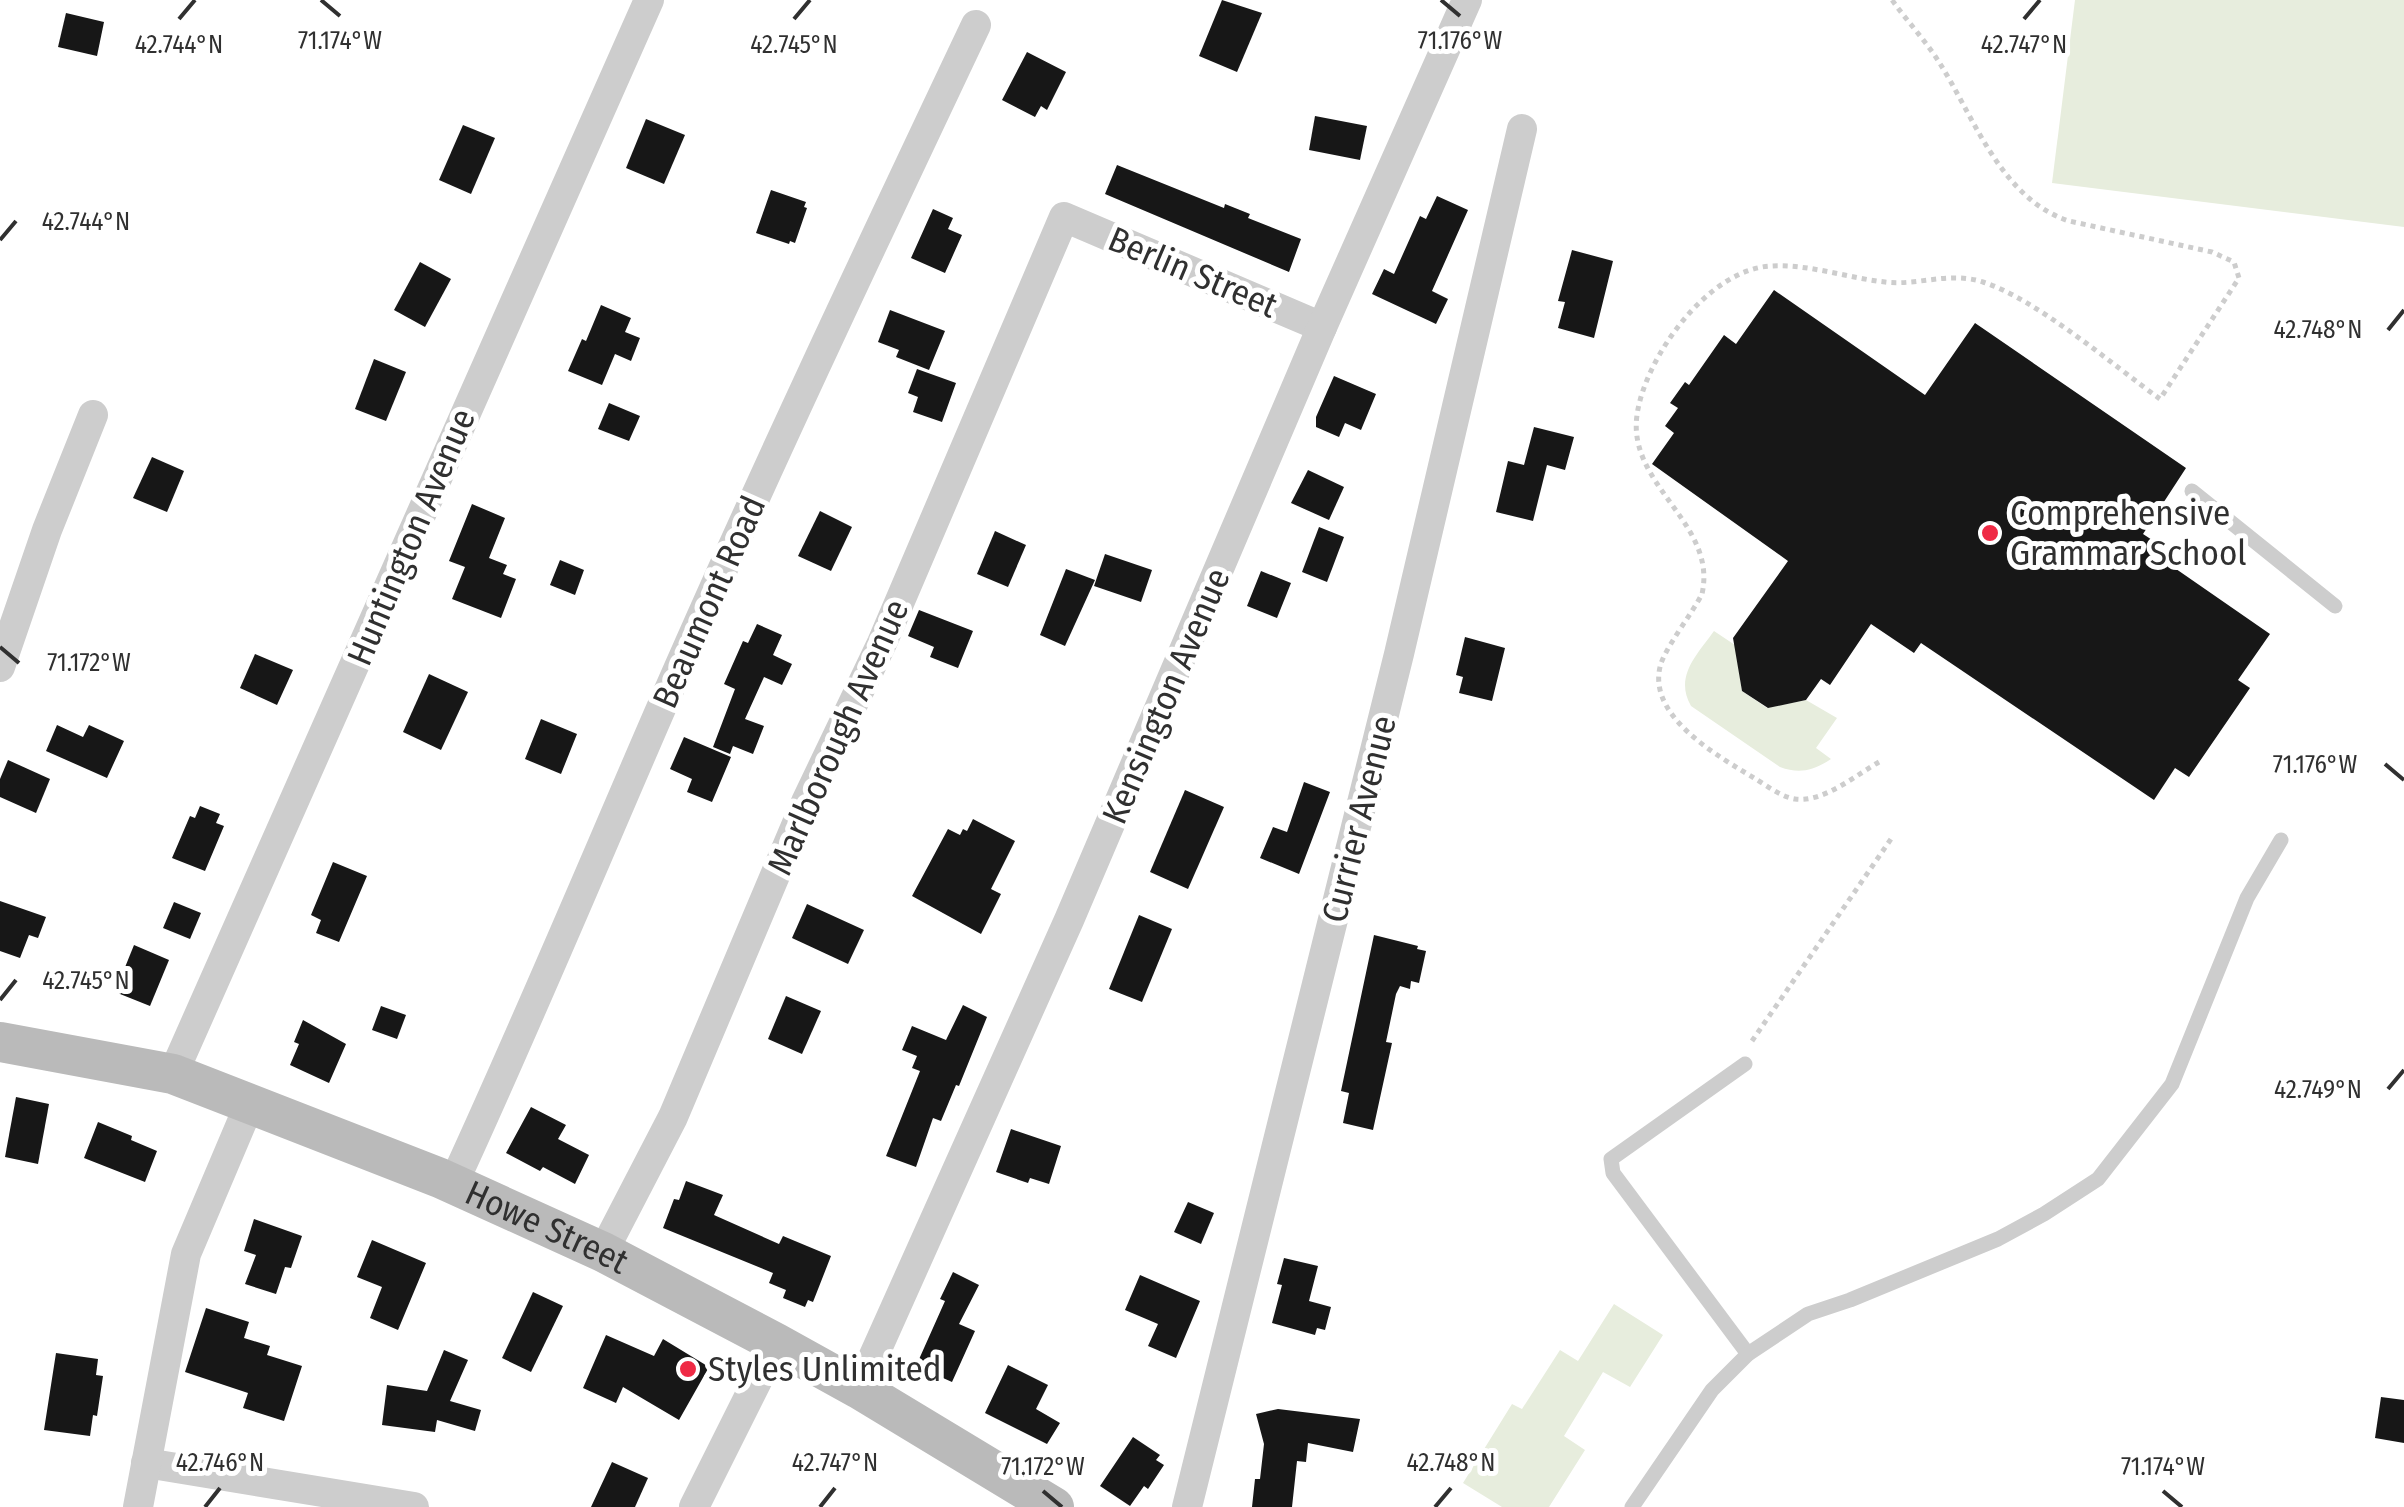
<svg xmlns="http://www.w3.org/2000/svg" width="2404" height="1507" font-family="'Fira Sans Condensed',sans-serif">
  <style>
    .green { fill: #e7eddd }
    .building { fill: #171717 }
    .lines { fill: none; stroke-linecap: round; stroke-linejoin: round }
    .path { stroke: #cdcdcd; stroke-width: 5; stroke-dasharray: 5 5; stroke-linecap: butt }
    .service { stroke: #cdcdcd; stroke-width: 15 }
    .minor { stroke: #cdcdcd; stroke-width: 30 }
    .secondary { stroke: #bababa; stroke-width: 40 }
    .ticks { fill: none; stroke: #303030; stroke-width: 4 }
    .poi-dot { fill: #ef2a45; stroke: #fff; stroke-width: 4 }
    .labels { text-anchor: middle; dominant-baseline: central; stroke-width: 10; stroke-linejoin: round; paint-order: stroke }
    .street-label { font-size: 35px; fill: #303030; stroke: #fff }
    .poi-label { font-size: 35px; fill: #303030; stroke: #fff; text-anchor: start }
    .ticks-label { font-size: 25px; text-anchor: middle; fill: #303030; stroke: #fff; stroke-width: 10; stroke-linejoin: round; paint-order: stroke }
  </style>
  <rect width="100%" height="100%" fill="#fff"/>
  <!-- green -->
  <g class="green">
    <polygon points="2075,0 2404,0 2404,227 2052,183"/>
    <path d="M1714,631l21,14 7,46 25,17 39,-8 31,18 -21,30 15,11c-18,12 -32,15 -51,8l-89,-61c-17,-30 6,-51 23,-75z"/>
    <polygon points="1614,1304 1663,1335 1630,1387 1603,1372 1564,1436 1585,1450 1549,1507 1502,1507 1463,1483 1512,1404 1522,1409 1560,1350 1578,1361"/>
  </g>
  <!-- building -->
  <g class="building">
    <polygon points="1222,0 1262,13 1237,72 1199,56"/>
    <polygon points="66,13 104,22 97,56 58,47"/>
    <polygon points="1027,52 1066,72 1047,110 1041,106 1035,117 1002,100"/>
    <polygon points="1315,116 1367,126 1360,160 1309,150"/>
    <polygon points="646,119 685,135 664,184 626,168"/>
    <polygon points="463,125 495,138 471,194 439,180"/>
    <polygon points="1117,165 1224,208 1225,204 1250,214 1248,218 1301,239 1289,272 1105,194"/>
    <polygon points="771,190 806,202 804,207 807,208 795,243 790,241 789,244 756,233"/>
    <polygon points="1437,196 1468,210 1432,291 1448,299 1436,324 1372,294 1384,269 1394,274 1420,216 1426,219"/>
    <polygon points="933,209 953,218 948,229 962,235 945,273 911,258"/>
    <polygon points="1572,250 1613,261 1594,338 1558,328 1565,302 1558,301"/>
    <polygon points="420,262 451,279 425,327 394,310"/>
    <polygon points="1774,290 1925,395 1975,323 2186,468 2143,534 2172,553 2166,562 2270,634 2238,680 2250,688 2189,777 2175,768 2154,800 1921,643 1914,653 1871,624 1830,685 1821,679 1806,700 1768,708 1742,691 1733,638 1788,561 1652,464 1674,433 1665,426 1678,408 1670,403 1685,382 1689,385 1724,335 1736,344"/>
    <polygon points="601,305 631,318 625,332 640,338 631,361 615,354 602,385 568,371 582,339 586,341"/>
    <polygon points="890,310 945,331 929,370 896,357 899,350 878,342"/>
    <polygon points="374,359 406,372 386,421 355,409"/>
    <polygon points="917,369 956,383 942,422 913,412 918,397 908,393"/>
    <polygon points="1334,376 1376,394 1361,430 1345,423 1339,437 1316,427 1316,417"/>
    <polygon points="609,403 640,416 629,441 598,429"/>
    <polygon points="1534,427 1574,437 1565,470 1547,465 1533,521 1496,512 1508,461 1524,465"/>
    <polygon points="152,457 184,471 167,512 133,498"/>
    <polygon points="1308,470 1344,487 1329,520 1291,503"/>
    <polygon points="472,504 505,518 489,558 507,565 503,574 516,579 501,618 452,599 465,567 449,561"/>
    <polygon points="820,511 852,527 831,571 798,556"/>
    <polygon points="1319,527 1344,537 1327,582 1302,572"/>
    <polygon points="995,531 1026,545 1008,587 977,574"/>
    <polygon points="1105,554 1152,570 1141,602 1094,586"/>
    <polygon points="560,560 584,570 575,595 550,585"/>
    <polygon points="1066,569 1095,580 1065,646 1040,635"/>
    <polygon points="1261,571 1291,583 1277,618 1247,606"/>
    <polygon points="919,610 973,631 958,668 930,657 934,647 908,636"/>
    <polygon points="757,624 782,635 773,655 792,664 782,685 764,677 745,719 764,726 753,754 733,746 730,754 713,747 735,689 724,684 743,641 748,643"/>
    <polygon points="1465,637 1505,648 1492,701 1459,693 1463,677 1456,675"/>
    <polygon points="255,654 293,670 277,705 240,688"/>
    <polygon points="429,674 468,692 441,750 403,732"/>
    <polygon points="541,719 577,734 561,774 525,759"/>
    <polygon points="57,725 83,737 89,725 124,741 107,778 46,751"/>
    <polygon points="684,737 731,757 712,802 687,792 692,779 670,769"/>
    <polygon points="8,760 50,779 36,813 0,797 0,779"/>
    <polygon points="1304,782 1330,792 1299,874 1260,858 1273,827 1287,832"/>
    <polygon points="1185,790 1224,807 1188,889 1150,872"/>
    <polygon points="200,806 220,814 216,823 224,826 205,871 172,858 190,816 195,818"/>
    <polygon points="973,819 1015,841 991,889 1001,894 981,934 912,896 948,829 960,835 963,829 967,831"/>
    <polygon points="333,862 367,876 339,942 316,933 321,920 311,915"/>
    <polygon points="0,901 46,917 38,938 29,935 20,958 0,951"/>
    <polygon points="174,902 201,913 190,939 163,928"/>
    <polygon points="807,904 864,930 848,964 792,938"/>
    <polygon points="1139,915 1172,929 1142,1002 1109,989"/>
    <polygon points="1374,935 1418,946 1417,949 1426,951 1419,983 1411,981 1410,989 1400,986 1396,994 1386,1042 1392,1043 1373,1130 1343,1123 1349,1093 1341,1091"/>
    <polygon points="134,945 169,960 150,1006 115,992"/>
    <polygon points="786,996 821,1011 802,1054 768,1039"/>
    <polygon points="963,1005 987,1017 959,1086 956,1085 941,1121 933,1118 916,1167 886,1156 920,1071 912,1068 917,1056 902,1050 912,1026 946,1040"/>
    <polygon points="381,1006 406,1015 397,1039 372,1030"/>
    <polygon points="303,1020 346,1044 329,1083 290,1065 299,1044 294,1042"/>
    <polygon points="16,1097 49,1104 38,1164 5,1157"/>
    <polygon points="531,1107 566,1125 558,1139 589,1155 575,1184 543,1167 540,1171 506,1153"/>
    <polygon points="98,1122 132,1136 131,1140 157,1151 145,1182 84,1158"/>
    <polygon points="1011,1129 1061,1146 1049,1184 1030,1178 1028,1183 996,1172"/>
    <polygon points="686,1181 723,1195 714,1215 779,1244 783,1236 831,1256 813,1302 808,1300 805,1307 783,1298 786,1290 769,1283 773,1273 663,1228 674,1199 679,1200"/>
    <polygon points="1188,1202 1214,1213 1201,1244 1174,1232"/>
    <polygon points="254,1219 302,1236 291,1268 285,1267 276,1294 245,1284 256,1255 244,1251"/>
    <polygon points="372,1240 426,1263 398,1330 370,1318 382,1287 357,1277"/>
    <polygon points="1284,1258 1318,1266 1309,1301 1331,1307 1325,1330 1317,1328 1315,1335 1272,1323 1282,1285 1277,1284"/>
    <polygon points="953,1272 979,1285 959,1324 975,1331 952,1382 916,1366 945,1301 940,1299"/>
    <polygon points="1140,1275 1200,1301 1176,1358 1148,1346 1158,1324 1125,1310"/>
    <polygon points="533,1292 563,1306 531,1372 502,1358"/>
    <polygon points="206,1308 249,1322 244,1338 270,1346 267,1355 302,1366 284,1421 243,1408 248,1393 185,1372"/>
    <polygon points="606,1335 654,1356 663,1339 709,1367 679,1420 623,1387 616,1403 583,1388"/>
    <polygon points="444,1350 468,1360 450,1401 481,1410 475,1431 437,1420 435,1432 382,1425 387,1385 427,1391"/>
    <polygon points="56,1353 98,1359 96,1375 103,1376 97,1416 93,1415 90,1436 44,1430"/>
    <polygon points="1008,1365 1048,1385 1036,1409 1060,1423 1047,1444 985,1413"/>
    <polygon points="2381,1397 2404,1400 2404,1443 2375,1438"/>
    <polygon points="1278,1409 1360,1419 1353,1452 1308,1443 1306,1462 1297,1461 1292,1507 1252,1507 1255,1479 1260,1479 1264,1444 1256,1414"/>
    <polygon points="1133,1437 1160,1455 1156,1460 1164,1465 1148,1489 1144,1486 1130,1506 1100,1486"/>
    <polygon points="612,1462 648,1478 635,1507 591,1507"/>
  </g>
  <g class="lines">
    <!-- path -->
    <g class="path">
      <path d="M1879,762c-23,13 -56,41 -84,37 -14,-2 -29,-14 -41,-21 -34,-21 -106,-60 -94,-111 4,-18 32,-53 42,-73 16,-71 -75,-108 -65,-179 8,-58 72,-147 135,-149 37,-2 76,12 113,16 33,4 64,-11 98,0 53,17 130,83 177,117l79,-121 -5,-16 -22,-10 -143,-31c-68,-22 -95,-104 -130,-159 -14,-22 -32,-41 -47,-62"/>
      <polyline points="1752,1041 1891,839"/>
    </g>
    <!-- service -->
    <g class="service">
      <polyline points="2192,491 2335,606"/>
      <polyline points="1745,1064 1611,1159 1613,1173 1748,1354"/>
      <polyline points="1632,1507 1712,1390 1748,1354 1808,1314 1850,1300 1998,1239 2044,1214 2098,1179 2172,1084 2247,898 2281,840"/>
    </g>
    <!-- minor -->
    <g class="minor">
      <polyline points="0,667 47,530 93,415"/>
      <polyline points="173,1074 649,0"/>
      <path d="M453,1184c72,-156 138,-314 206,-471 101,-232 209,-460 317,-688"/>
      <polyline points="603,1252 673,1117 806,802 882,643 1064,217 1322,327"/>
      <polyline points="859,1389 1069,920 1322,327 1467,0"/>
      <polyline points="146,1463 414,1507"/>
      <polyline points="138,1507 186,1254 250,1103"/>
      <polyline points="694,1507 776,1343"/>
      <polyline points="1187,1507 1399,654 1522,129"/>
    </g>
    <!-- secondary -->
    <path class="secondary" id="s1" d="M0,1042l173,32 267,104 163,74 173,91 83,46 195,118"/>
  </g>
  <!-- ticks -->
  <path class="ticks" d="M321,0l19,16M1441,0l19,16M179,19l16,-19M794,19l16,-19M2024,19l16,-19M0,240l16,-19M2388,330l16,-20M0,647l19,16M2385,764l19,16M0,1000l16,-20M2388,1089l16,-19M1043,1491l19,16M2163,1491l19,16M205,1507l15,-19M820,1507l15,-19M1435,1507l16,-19"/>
  <!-- markers -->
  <g class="poi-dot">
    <circle cx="1990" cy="533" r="10"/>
    <circle cx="688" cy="1369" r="10"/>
  </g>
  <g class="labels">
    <!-- street labels -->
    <g class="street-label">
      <text transform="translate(1193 272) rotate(23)">Berlin Street</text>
      <text transform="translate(411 537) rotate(-67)">Huntington Avenue</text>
      <text transform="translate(709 602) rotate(-66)">Beaumont Road</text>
      <text transform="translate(1166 696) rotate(-67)">Kensington Avenue</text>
      <text transform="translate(838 737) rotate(-66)">Marlborough Avenue</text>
      <text transform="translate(1359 819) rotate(-76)">Currier Avenue</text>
      <text stroke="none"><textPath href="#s1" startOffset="580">Howe Street</textPath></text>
    </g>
    <!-- poi labels -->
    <g class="poi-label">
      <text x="2010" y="513">Comprehensive<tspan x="2010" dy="40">Grammar School</tspan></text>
      <text x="708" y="1369">Styles Unlimited</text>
    </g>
  </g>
  <g class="ticks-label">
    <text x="340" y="49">71.174°W</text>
    <text x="1460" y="49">71.176°W</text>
    <text x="179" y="53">42.744°N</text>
    <text x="794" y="53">42.745°N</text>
    <text x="2024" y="53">42.747°N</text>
    <text x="86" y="230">42.744°N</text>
    <text x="2318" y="338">42.748°N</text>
    <text x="89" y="671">71.172°W</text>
    <text x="2315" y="773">71.176°W</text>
    <text x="86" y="989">42.745°N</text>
    <text x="2318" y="1098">42.749°N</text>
    <text x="220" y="1471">42.746°N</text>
    <text x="835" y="1471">42.747°N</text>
    <text x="1451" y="1471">42.748°N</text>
    <text x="1043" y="1475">71.172°W</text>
    <text x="2163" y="1475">71.174°W</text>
  </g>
</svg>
